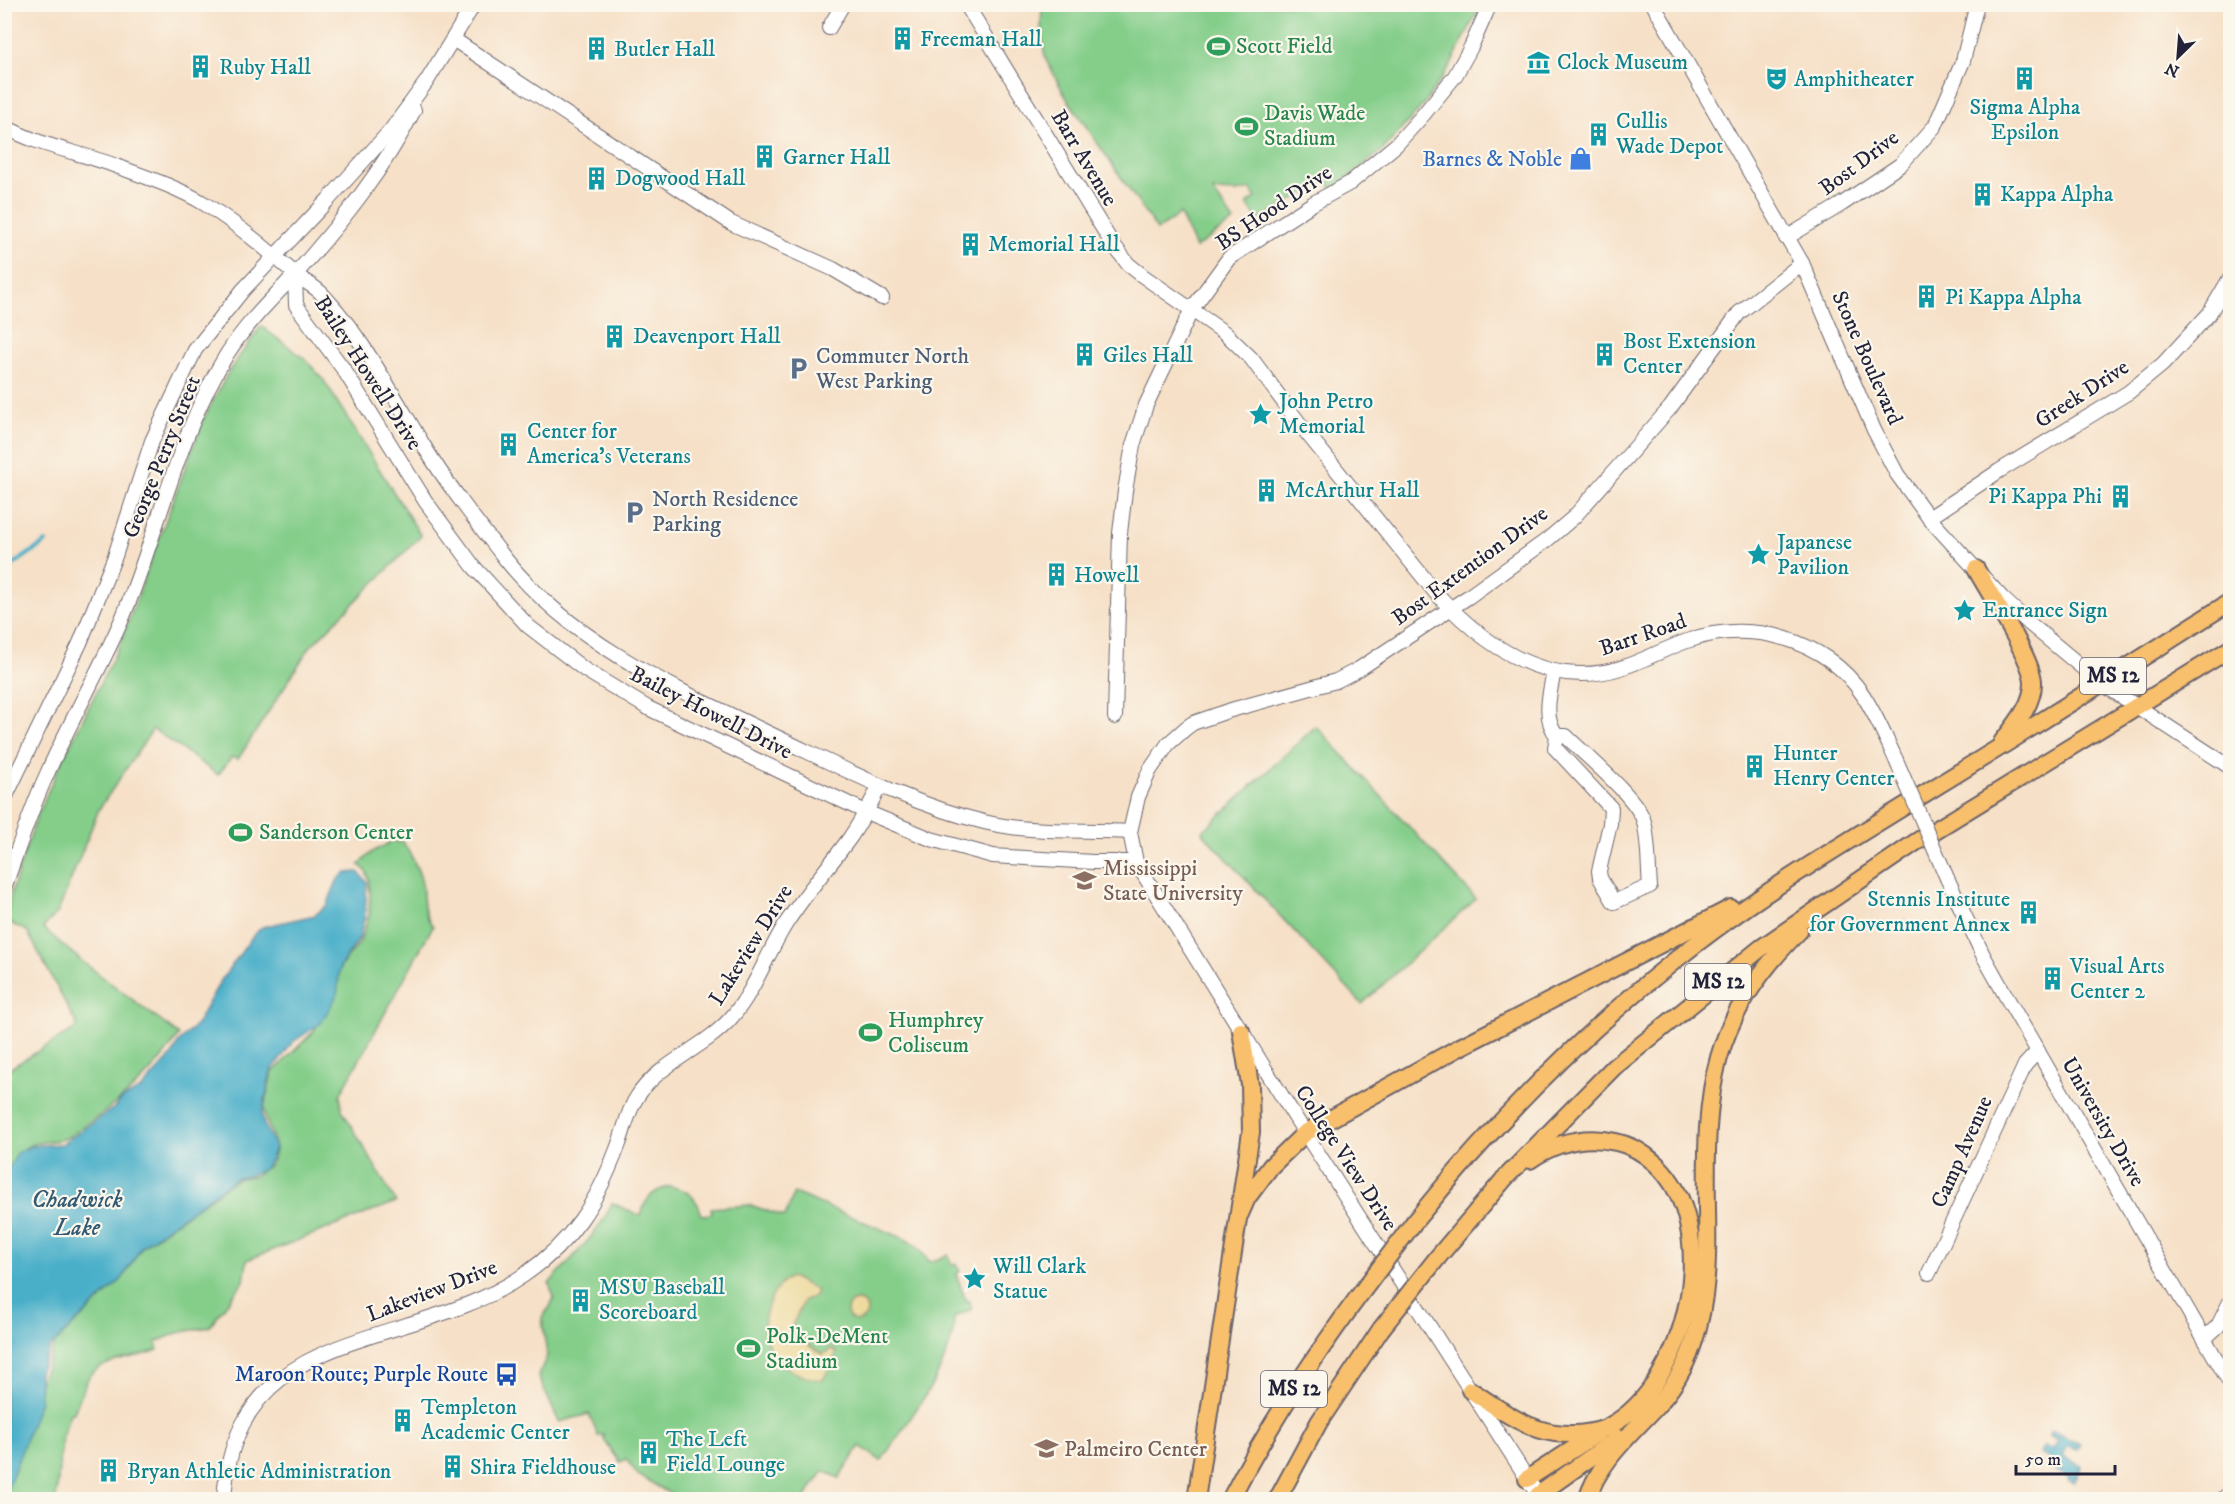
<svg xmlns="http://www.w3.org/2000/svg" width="2235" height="1504" font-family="'IM FELL DW Pica',serif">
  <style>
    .green { fill: #84ce8a; stroke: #537862; stroke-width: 1.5 }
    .sand { fill: #eeda9e; stroke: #887e6c; stroke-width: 1.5 }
    .water { fill: #49afc9; stroke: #366882; stroke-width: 1.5 }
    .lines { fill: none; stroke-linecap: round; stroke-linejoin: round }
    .stream { stroke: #49afc9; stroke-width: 4 }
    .minor-casing { stroke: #6c646c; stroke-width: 16 }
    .major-casing { stroke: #6c646c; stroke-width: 20 }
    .minor { stroke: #fff; stroke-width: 14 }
    .major { stroke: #f8bf6c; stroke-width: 16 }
    .minor-bridge-casing { stroke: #6c646c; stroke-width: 16; stroke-linecap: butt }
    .major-bridge-casing { stroke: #6c646c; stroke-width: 20; stroke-linecap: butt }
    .minor-bridge { stroke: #fff; stroke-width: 14 }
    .major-bridge { stroke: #f8bf6c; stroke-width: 16 }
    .labels { text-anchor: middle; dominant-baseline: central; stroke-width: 4.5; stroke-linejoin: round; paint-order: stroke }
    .shield { fill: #fbf7ec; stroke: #636270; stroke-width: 1.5 }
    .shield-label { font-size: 21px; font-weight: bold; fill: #22223b }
    .culture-label { font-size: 22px; fill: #0d838f; stroke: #fbf7ec; text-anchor: start }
    .leisure-label { font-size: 22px; fill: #27864d; stroke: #fbf7ec; text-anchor: start }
    .street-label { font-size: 22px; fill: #22223b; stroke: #fbf7ec }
    .shop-label { font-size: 22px; fill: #366cbe; stroke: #fbf7ec; text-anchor: end }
    .service-label { font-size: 22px; fill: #4e5e75; stroke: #fbf7ec; text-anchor: start }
    .education-label { font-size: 22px; fill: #785e54; stroke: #fbf7ec; text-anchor: start }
    .transit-label { font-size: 22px; fill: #164399; stroke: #fbf7ec; text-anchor: end }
    .water-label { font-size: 24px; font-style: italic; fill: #325a74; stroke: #fbf7ec }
  </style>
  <rect width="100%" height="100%" fill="#fbf7ec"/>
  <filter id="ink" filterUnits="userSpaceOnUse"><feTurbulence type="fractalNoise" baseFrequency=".0167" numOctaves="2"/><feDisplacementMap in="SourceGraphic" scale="12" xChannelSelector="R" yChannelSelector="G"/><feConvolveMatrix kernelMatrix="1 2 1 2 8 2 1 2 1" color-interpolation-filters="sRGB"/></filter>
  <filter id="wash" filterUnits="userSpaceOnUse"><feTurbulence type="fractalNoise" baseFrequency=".008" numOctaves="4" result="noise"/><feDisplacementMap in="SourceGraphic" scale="24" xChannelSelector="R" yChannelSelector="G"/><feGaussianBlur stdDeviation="1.35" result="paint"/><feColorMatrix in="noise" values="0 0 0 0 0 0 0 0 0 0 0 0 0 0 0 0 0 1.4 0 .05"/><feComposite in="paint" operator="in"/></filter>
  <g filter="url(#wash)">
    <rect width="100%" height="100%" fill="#f6e0c7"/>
    <!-- green -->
    <g class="green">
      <polygon points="1042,5 1481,5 1450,66 1424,104 1382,151 1333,189 1326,180 1258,221 1247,204 1256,198 1250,189 1237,192 1213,191 1234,221 1195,248 1180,214 1157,230 1066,97 1045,58 1041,29"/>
      <path d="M261,326l44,33 18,20 98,157 -111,111 -72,112 -6,-2 -14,18 -65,-46 -54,80 -41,103 -15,16 40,34 96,73c-31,46 -65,72 -111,102 -7,4 -15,4 -23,5 -27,2 -28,16 -40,37l-1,-107 74,-45 -51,-96 -21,-10 5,-28 26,-77 21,-47 62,-125 83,-224 26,-49z"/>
      <polygon points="1316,726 1476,899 1362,1004 1202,832"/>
      <path d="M391,842h12c7,11 13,22 17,34 6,18 -1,35 13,50l-93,169 2,15 54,92 -149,58 -3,21 -35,46 -32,6 -21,9 2,8c-20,8 -52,9 -67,24 -6,7 -13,29 -17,39h-4l-8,25 -6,61 -51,1 9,-48 41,-109 67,-64 20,-32 95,-68 18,-3 17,-13 4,-17 -10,-26 -2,-12 8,-35 42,-42 27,-65 19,-24 9,-27 1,-22 -1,-13 -3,-9 -7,-6 13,-13z"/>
      <path d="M669,1187c19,1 28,11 33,28l10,-1 -1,-6 39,-3 35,12 9,-24 111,46 11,7 14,16 18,-7 4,10 4,-2 4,9 -4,2 10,27 3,-1 3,9 -18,8c2,45 -48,106 -73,144l-21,-15 -21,32 -15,-7 -20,28h-125l-41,-24 -12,-16 -6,3 -16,-22v-6l-6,2 -9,-22 -30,8 -21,-46 9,-20 -5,-39 8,-10 4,-10 -5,-13c22,-27 49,-48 63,-81l29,13c3,-16 12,-26 28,-29z"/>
    </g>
    <!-- sand -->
    <g class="sand">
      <path d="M791,1277l26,13 -3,7 -10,3 -14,30 3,6 30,18 8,-5 6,3 -14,28c-41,-3 -72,-37 -53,-79 5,-10 10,-19 21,-24z"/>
      <circle cx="857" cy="1311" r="10"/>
    </g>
    <!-- water -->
    <g class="water">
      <path d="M358,872l9,10 -2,33 -6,24 -19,27 -3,29 -16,28 -28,19 -22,29 -9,44 2,9 11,23c-6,24 -15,27 -39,31l-94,68 -20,33 -71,67 -12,26 1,29 -33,89v9h-2l-1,-317 5,-14 9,-16 13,-6 31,-2 52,-36 8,-9 19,-10 32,-35 5,-11 18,-18 24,-43 32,-45 10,-10 53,-12 12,-10 10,-24 8,-8z"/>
      <polygon points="2051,1430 2080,1444 2077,1450 2068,1446 2063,1457 2082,1466 2074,1483 2068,1480 2069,1477 2049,1467 2053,1460 2040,1454 2044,1446 2054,1450 2059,1440 2049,1435"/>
    </g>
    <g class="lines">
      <!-- stream -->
      <polyline class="stream" points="4,571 46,542"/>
    </g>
  </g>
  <g filter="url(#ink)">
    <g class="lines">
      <defs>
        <g id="minor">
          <path d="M966,4l144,236 18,24 15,12 82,57 26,25 51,69 134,166c38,42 87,81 146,81 43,0 69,-21 108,-34 61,-21 136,-1 173,55 13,20 23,43 33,65"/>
          <polyline points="1653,4 1802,263 1874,430 1897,474 1929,518 2002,598 2030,624 2101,683 2230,767"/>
          <polyline points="829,28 843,4"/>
          <polyline points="453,39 731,223 833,269 882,298"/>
          <path d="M4,126c34,20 75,26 112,40 30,11 61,21 89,38 32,20 60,44 88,68 8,8 20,13 28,21 38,39 72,102 101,150 24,40 56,81 85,118 71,88 179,132 278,180 65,31 129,64 199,81 49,12 97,7 146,10"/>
          <polyline points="1786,238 1842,204 1900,165 1935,126 1963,61 1977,4"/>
          <polyline points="295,274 296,305 344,370 426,502 474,567 528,626 585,670 648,708 727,746 866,812 931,839 993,856 1093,862 1136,862"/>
          <polyline points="1929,518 1999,471 2129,392 2163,364 2209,314 2230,278"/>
          <path d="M1554,671c-4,21 -12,47 3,65l-2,12 56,60 -1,16 -11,47 1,7 14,24 36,-16c-2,-21 -1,-44 -6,-64 -6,-24 -59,-67 -78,-86h-9"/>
          <polyline points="1115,717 1120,533 1125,491 1133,445 1146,405 1192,309 1229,258 1312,204 1350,183 1396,145 1423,115 1455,76 1471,47 1490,4"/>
          <polyline points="4,800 80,643 115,556 152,441 195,350 243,290 328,200 391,130 427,81 474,4"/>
          <polyline points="1947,878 1983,955 2007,998 2230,1383"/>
          <path d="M4,888c14,-38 26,-77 43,-114 23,-53 52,-102 75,-155 37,-88 55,-184 105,-265 21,-33 48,-58 74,-86 43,-49 83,-99 113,-158"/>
          <polyline points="1929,1273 2025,1065 2038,1051"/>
          <polyline points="2205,1338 2218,1326 2230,1302"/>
          <path d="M224,1500c10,-182 190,-148 300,-225 48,-33 73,-73 93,-126 7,-17 10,-37 20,-52 21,-34 68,-49 94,-79 24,-28 35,-62 54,-93 19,-30 43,-57 64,-86 12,-17 21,-35 31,-53"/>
          <polyline points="1541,1500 1305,1133 1136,862 1130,832 1138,797 1150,770 1168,744 1186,728 1193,723 1231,710 1336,681 1359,669 1468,597 1547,540 1574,517 1670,408 1739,313 1802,263"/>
          <polyline points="2220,1500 2230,1494"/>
        </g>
        <g id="major">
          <path d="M1976,569c13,24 55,88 57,112 1,23 -18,44 -31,61"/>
          <polyline points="1240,1214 1247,1198 1271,1166 1305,1133 1460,1047 1731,908"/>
          <path d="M1415,1221c78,-97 166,-186 263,-263 79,-64 168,-115 254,-169 100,-61 199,-124 298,-187"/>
          <polyline points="1438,1257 1505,1178 1614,1067 1761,948 1916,842 2230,649"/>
          <path d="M1470,1390c25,16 54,39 85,43 16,2 39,1 53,-6 80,-42 116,-200 48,-263 -12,-11 -25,-19 -40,-22 -31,-7 -60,0 -86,18"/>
          <polyline points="1527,1479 1598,1433"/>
          <polyline points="1538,1495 1618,1438"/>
          <polyline points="1196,1500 1251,1132 1250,1085 1241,1031"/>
          <path d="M1230,1500c39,-76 86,-147 137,-215"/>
          <polyline points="1277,1500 1319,1422 1381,1329"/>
          <path d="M1587,1500c11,-37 41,-63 67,-91 17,-18 31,-41 39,-65 15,-44 15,-90 14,-135 -2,-121 3,-189 92,-278"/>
        </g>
      </defs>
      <!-- minor casing -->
      <use href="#minor" class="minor-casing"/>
      <!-- major casing -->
      <use href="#major" class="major-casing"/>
      <!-- minor -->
      <use href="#minor" class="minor"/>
      <!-- major -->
      <use href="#major" class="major"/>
      <defs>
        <polyline id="minor-bridge" points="1896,760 1947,878"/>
        <g id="major-bridge">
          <polyline points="1367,1285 1415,1221"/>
          <polyline points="1381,1329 1438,1257"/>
        </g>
      </defs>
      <!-- minor-bridge casing -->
      <use href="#minor-bridge" class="minor-bridge-casing"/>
      <!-- major-bridge casing -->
      <use href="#major-bridge" class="major-bridge-casing"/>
      <!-- minor-bridge -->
      <use href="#minor-bridge" class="minor-bridge"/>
      <!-- major-bridge -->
      <use href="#major-bridge" class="major-bridge"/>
    </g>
  </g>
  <!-- icons -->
  <defs>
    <symbol id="building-bare" viewBox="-9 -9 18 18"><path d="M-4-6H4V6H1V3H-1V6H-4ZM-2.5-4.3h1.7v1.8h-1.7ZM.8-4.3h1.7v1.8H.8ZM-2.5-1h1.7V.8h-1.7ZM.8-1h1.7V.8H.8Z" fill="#0f9aa8" stroke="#fbf7ec" stroke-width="2.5" paint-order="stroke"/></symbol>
    <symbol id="stadium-bare" viewBox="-9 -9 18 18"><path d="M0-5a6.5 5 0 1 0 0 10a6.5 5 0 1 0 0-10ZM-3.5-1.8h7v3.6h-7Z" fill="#2e9e5b" stroke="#fbf7ec" stroke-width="2.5" paint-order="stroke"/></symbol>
    <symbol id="museum-bare" viewBox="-9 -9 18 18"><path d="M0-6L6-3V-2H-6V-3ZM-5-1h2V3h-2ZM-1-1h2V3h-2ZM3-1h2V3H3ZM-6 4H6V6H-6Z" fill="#0f9aa8" stroke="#fbf7ec" stroke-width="2.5" paint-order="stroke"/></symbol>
    <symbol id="theatre-bare" viewBox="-9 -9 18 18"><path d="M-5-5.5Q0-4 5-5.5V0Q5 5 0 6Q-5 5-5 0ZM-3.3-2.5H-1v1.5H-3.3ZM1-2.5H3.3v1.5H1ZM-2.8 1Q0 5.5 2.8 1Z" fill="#0f9aa8" stroke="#fbf7ec" stroke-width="2.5" paint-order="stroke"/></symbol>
    <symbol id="shop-bare" viewBox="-9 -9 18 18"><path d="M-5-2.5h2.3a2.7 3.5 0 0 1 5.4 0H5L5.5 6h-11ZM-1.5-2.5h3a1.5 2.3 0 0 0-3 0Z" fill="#3f7fe0" stroke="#fbf7ec" stroke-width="2.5" paint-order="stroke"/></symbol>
    <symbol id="parking-bare" viewBox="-9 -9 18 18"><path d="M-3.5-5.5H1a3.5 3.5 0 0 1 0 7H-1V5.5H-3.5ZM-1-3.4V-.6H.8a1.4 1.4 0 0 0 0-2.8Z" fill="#5c6f8a" stroke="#fbf7ec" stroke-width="2.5" paint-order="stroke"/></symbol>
    <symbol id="sight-bare" viewBox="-9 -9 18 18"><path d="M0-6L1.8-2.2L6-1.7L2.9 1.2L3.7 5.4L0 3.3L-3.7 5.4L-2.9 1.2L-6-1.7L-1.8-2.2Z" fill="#0f9aa8" stroke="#fbf7ec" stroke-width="2.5" paint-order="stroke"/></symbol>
    <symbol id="university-bare" viewBox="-9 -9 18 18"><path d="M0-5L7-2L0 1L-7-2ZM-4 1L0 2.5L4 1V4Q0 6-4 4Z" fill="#8d6e63" stroke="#fbf7ec" stroke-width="2.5" paint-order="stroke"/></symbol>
    <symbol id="bus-bare" viewBox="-9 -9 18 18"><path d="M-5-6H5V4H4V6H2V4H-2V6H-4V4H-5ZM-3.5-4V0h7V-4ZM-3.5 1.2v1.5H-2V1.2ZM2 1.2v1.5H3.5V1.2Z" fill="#1a4fb4" stroke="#fbf7ec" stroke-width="2.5" paint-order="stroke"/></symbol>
  </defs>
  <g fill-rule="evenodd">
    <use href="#building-bare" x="886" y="22" width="33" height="33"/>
    <use href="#stadium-bare" x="1202" y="30" width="33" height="33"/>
    <use href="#building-bare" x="580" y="32" width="33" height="33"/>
    <use href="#museum-bare" x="1522" y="46" width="33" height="33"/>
    <use href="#building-bare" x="184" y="50" width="33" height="33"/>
    <use href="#building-bare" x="2008" y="62" width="33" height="33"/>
    <use href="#theatre-bare" x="1760" y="62" width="33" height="33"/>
    <use href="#stadium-bare" x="1230" y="110" width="33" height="33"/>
    <use href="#building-bare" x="1582" y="118" width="33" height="33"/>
    <use href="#building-bare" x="748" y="140" width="33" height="33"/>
    <use href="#shop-bare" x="1564" y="142" width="33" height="33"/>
    <use href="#building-bare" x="580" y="162" width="33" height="33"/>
    <use href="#building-bare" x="1966" y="178" width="33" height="33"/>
    <use href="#building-bare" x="954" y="228" width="33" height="33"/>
    <use href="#building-bare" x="1910" y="280" width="33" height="33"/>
    <use href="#building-bare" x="598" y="320" width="33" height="33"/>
    <use href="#building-bare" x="1588" y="338" width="33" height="33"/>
    <use href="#building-bare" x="1068" y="338" width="33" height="33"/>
    <use href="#parking-bare" x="782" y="352" width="33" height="33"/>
    <use href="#sight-bare" x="1244" y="398" width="33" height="33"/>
    <use href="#building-bare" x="492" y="428" width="33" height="33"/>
    <use href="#building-bare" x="1250" y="474" width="33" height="33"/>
    <use href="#building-bare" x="2104" y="480" width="33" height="33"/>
    <use href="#parking-bare" x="618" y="496" width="33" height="33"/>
    <use href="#sight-bare" x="1742" y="538" width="33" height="33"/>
    <use href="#building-bare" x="1040" y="558" width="33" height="33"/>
    <use href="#sight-bare" x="1948" y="594" width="33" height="33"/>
    <use href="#building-bare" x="1738" y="750" width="33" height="33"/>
    <use href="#stadium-bare" x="224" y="816" width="33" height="33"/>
    <use href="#university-bare" x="1068" y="864" width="33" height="33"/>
    <use href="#building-bare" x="2012" y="896" width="33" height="33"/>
    <use href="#building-bare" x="2036" y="962" width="33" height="33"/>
    <use href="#stadium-bare" x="854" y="1016" width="33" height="33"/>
    <use href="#sight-bare" x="958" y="1262" width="33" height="33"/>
    <use href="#building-bare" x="564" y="1284" width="33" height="33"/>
    <use href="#stadium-bare" x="732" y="1332" width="33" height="33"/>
    <use href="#bus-bare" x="490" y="1358" width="33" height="33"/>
    <use href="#building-bare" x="386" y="1404" width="33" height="33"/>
    <use href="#university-bare" x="1030" y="1432" width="33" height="33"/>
    <use href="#building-bare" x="632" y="1436" width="33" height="33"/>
    <use href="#building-bare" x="436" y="1450" width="33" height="33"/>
    <use href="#building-bare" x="92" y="1454" width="33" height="33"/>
  </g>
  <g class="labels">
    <!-- shield labels -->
    <g class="shield">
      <rect x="2080" y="658" width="66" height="36" rx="4.5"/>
      <rect x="1685" y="964" width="66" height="36" rx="4.5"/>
      <rect x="1261" y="1371" width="66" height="36" rx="4.5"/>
    </g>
    <g class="shield-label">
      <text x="2113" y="676">MS 12</text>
      <text x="1718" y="982">MS 12</text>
      <text x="1294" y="1389">MS 12</text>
    </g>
    <!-- culture labels -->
    <g class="culture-label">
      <text x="920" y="39">Freeman Hall</text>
      <text x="614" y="49">Butler Hall</text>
      <text x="1557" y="62">Clock Museum</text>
      <text x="219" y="67">Ruby Hall</text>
      <text x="1794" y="79">Amphitheater</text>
      <text x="2025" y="107" text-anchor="middle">Sigma Alpha<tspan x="2025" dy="25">Epsilon</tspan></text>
      <text x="1616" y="121">Cullis<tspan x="1616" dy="25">Wade Depot</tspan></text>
      <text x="783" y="157">Garner Hall</text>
      <text x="615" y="178">Dogwood Hall</text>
      <text x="2000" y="194">Kappa Alpha</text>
      <text x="988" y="244">Memorial Hall</text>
      <text x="1945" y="297">Pi Kappa Alpha</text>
      <text x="633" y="336">Deavenport Hall</text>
      <text x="1623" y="341">Bost Extension<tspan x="1623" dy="25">Center</tspan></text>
      <text x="1103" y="355">Giles Hall</text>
      <text x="1279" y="401">John Petro<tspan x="1279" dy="25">Memorial</tspan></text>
      <text x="527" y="431">Center for<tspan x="527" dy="25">America's Veterans</tspan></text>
      <text x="1285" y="490">McArthur Hall</text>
      <text x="2102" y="496" text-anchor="end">Pi Kappa Phi</text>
      <text x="1777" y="542">Japanese<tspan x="1777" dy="25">Pavilion</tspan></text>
      <text x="1074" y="575">Howell</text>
      <text x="1982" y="610">Entrance Sign</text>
      <text x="1773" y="753">Hunter<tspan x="1773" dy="25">Henry Center</tspan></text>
      <text x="2010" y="899" text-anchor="end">Stennis Institute<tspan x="2010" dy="25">for Government Annex</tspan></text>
      <text x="2070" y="966">Visual Arts<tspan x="2070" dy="25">Center 2</tspan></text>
      <text x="993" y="1266">Will Clark<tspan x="993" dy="25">Statue</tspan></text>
      <text x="599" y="1287">MSU Baseball<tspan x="599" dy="25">Scoreboard</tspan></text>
      <text x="421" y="1407">Templeton<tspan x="421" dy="25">Academic Center</tspan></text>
      <text x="666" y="1439">The Left<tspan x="666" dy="25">Field Lounge</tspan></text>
      <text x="470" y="1467">Shira Fieldhouse</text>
      <text x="127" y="1471">Bryan Athletic Administration</text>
    </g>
    <!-- leisure labels -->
    <g class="leisure-label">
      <text x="1236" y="46">Scott Field</text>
      <text x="1264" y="113">Davis Wade<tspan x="1264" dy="25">Stadium</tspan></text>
      <text x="259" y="832">Sanderson Center</text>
      <text x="888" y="1020">Humphrey<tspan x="888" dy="25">Coliseum</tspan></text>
      <text x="766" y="1336">Polk-DeMent<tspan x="766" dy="25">Stadium</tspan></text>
    </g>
    <!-- street labels -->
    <g class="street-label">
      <text transform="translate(1084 158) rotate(59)">Barr Avenue</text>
      <text transform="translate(1859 163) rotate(-37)">Bost Drive</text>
      <text transform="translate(1274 208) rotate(-34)">BS Hood Drive</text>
      <text transform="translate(1867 358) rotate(66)">Stone Boulevard</text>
      <text transform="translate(368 373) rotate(57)">Bailey Howell Drive</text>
      <text transform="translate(2082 394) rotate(-33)">Greek Drive</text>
      <text transform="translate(162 457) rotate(-68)">George Perry Street</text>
      <text transform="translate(1470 566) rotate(-36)">Bost Extention Drive</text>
      <text transform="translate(1643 635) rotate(-19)">Barr Road</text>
      <text transform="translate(711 713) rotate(27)">Bailey Howell Drive</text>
      <text transform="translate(751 945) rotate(-58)">Lakeview Drive</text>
      <text transform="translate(2103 1122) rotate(60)">University Drive</text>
      <text transform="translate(1962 1152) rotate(-66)">Camp Avenue</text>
      <text transform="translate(1346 1158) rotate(57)">College View Drive</text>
      <text transform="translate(432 1291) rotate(-21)">Lakeview Drive</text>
    </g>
    <!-- shop labels -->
    <g class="shop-label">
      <text x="1562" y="159">Barnes &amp; Noble</text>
    </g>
    <!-- service labels -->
    <g class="service-label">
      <text x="816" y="356">Commuter North<tspan x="816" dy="25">West Parking</tspan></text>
      <text x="652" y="499">North Residence<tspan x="652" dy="25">Parking</tspan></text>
    </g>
    <!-- education labels -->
    <g class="education-label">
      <text x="1103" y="868">Mississippi<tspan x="1103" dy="25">State University</tspan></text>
      <text x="1064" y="1449">Palmeiro Center</text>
    </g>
    <!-- transit labels -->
    <g class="transit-label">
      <text x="488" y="1374">Maroon Route; Purple Route</text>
    </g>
    <!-- water labels -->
    <g class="water-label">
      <text x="77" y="1200">Chadwick<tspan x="77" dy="28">Lake</tspan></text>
    </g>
  </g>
  <!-- margin -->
  <rect width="2235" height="1504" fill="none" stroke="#fbf7ec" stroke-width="24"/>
  <!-- north arrow -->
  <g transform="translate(2178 57) rotate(205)" stroke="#fbf7ec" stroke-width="4.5" paint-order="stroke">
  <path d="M0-4.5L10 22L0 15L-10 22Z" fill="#22223b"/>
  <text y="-9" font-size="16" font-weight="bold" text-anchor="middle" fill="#22223b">N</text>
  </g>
  <!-- scale -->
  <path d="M2016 1465v9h99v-9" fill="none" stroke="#22223b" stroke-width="3"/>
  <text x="2025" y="1465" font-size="18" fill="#22223b" stroke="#fbf7ec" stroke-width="4.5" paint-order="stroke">50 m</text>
</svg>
